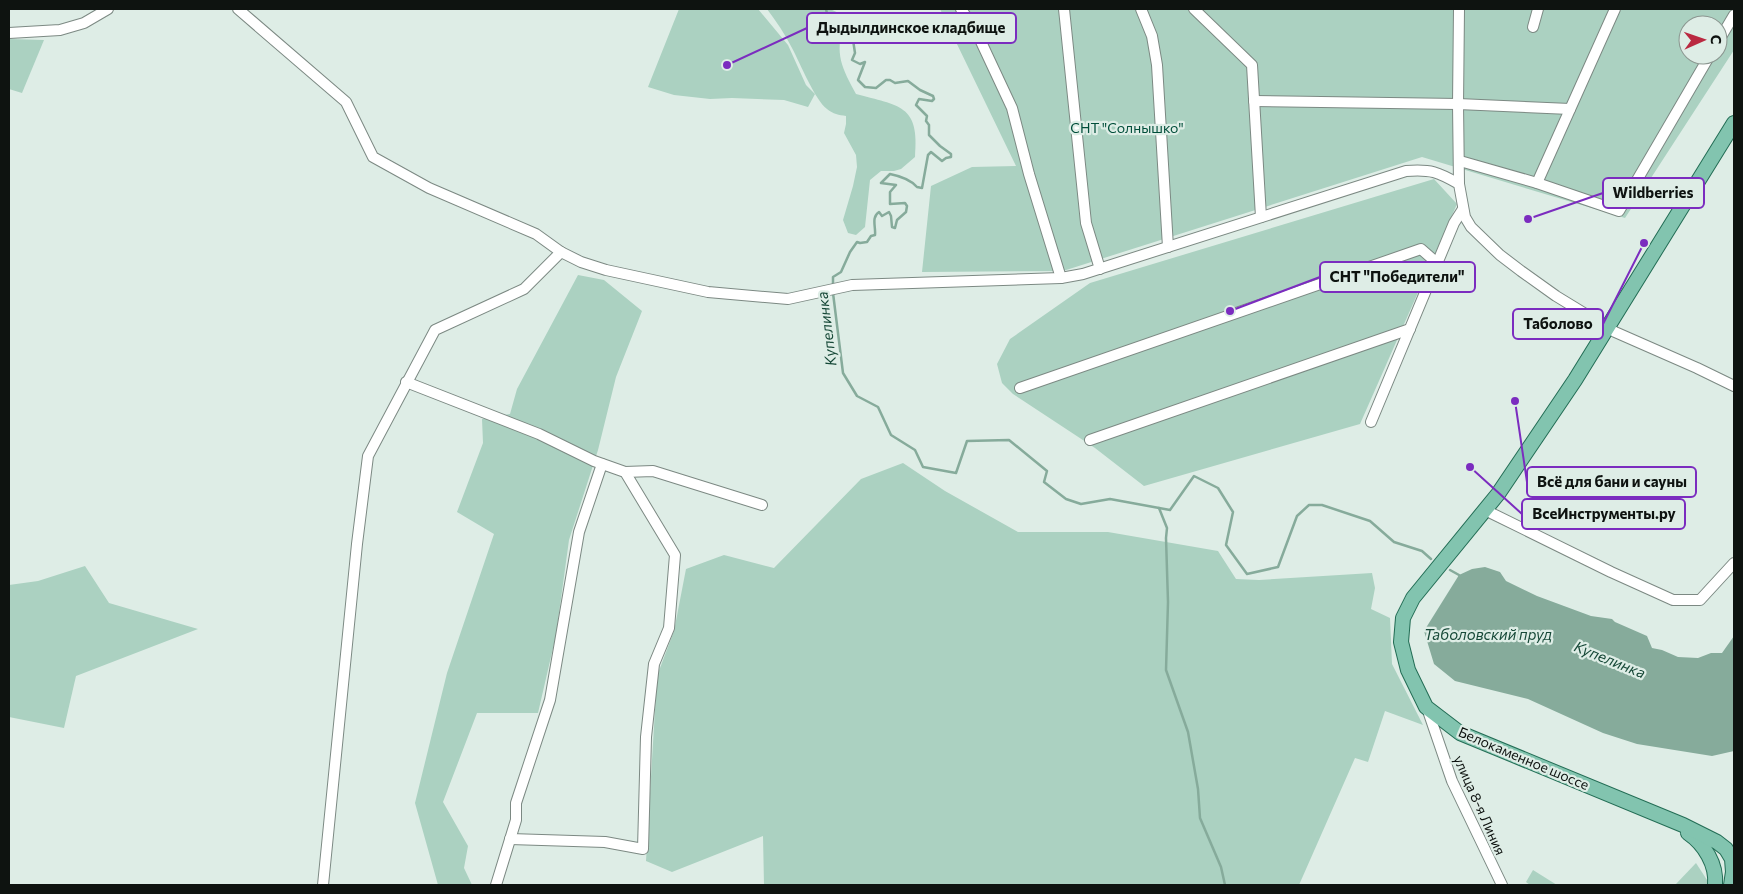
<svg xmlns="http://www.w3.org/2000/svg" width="1743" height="894" font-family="Commissioner,sans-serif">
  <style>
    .green { fill: #abd1c1; fill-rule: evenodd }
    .water { fill: #86ab9b }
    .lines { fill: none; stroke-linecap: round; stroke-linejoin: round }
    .stream { stroke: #86ab9b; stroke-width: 2.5 }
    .minor-casing { stroke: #7c8983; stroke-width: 12 }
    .major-casing { stroke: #236d55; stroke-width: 16 }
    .minor { stroke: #fff; stroke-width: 10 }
    .major { stroke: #82c4af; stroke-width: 14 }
    .labels { text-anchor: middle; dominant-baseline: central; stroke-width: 4.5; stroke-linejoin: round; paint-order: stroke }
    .park-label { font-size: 14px; fill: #014e3a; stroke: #deede6 }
    .street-label { font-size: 14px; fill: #0e1310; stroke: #deede6 }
    .water-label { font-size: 15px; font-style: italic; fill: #174938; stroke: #deede6 }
    .leader { fill: none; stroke: #7b2cbf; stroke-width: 2 }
    .callout-dot { fill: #7b2cbf; stroke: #deede6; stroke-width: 2 }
    .callout { fill: #deede6; stroke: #7b2cbf; stroke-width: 2 }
    .callout-label { font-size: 15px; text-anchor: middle; font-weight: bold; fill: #0e1310 }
  </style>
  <rect width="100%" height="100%" fill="#deede6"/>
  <!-- green -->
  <g class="green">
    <polygon points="679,9 758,9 788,45 806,85 815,94 808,107 784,100 732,98 710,99 674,95 648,87"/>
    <path d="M767,9h63l13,6 2,10c-12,27 -2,45 11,69 43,12 64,10 59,63l-14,12 -7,2h-13l-11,9 -5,47 -9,8 -8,-2 -5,-13 10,-34 4,-19 -1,-12 -12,-22 2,-9v-8c-7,-1 -13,-2 -19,-7 -12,-9 -27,-46 -35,-61 -7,-14 -16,-27 -25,-39z"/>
    <path d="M940,9h794v41l-109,168 -203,-61 -359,114 -141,1 9,-86 41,-19 44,-1zM1688,25h30v30h-30z"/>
    <polygon points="9,39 44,40 22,93 9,89"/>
    <polygon points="1434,179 1457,204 1360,424 1144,486 1095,448 1013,394 1002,383 997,364 1010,339 1090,283"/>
    <polygon points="578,275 604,280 642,311 616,377 598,450 569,540 556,635 538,713 477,713 443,802 468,846 464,868 472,885 438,885 415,803 447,673 494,534 457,512 483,443 482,419 510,414 517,389"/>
    <polygon points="903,463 945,491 1018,532 1108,532 1218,551 1236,579 1259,580 1372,573 1375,588 1371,609 1390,618 1392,664 1423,725 1385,711 1368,762 1355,758 1299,885 764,885 763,836 672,872 646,861 657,676 674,631 686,569 724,555 774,568 861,479"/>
    <polygon points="85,566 109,603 198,629 76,676 64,728 9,717 9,585 38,581"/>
    <polygon points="1696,863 1707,880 1707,885 1675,885"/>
    <polygon points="1533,870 1557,885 1530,885 1526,882"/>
  </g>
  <!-- water -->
  <polygon class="water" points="1485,567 1500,572 1506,581 1537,596 1591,616 1612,619 1615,622 1647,636 1652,648 1662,650 1678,657 1698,658 1711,653 1722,653 1734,636 1734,751 1712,756 1637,744 1603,733 1528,699 1455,681 1434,664 1424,631 1459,575 1472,569"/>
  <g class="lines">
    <!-- stream -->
    <g class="stream">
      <path d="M826,9l2,9 6,1 7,-2 3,4 -5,11 6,7 8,1 2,13 -3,7 8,4 5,-2 -7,18 7,7 11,1 10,-8h4l5,3 13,-2 12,9 13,6 1,3 -2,2 -13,-2 -3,6 11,11 -1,5 3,4v10l11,11 11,8v3l-5,1 -4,3 -11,-9 -3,3 -6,33 -5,-1c-7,-8 -17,-11 -27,-13l-9,9 15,2 -6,7v12l15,-1 2,3 -1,6 -9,8 -2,8 -3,-1 -1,-11 -2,-4 -7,4 -3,-4c-8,5 -3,15 -4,23l-4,1 -4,6 -7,1 -3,-1 -7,10 -9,20 -8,5v10"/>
      <polyline points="833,293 843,373 857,396 878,407 891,435 915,450 923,467 956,473 967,441 1009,440 1047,471 1044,482 1066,499 1081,504 1110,499 1170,510 1194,476 1218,488 1233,512 1226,545 1247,574 1278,567 1297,516 1309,505 1322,505 1370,521 1394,542 1422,551 1431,559"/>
      <polyline points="1159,508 1167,528 1166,538 1168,602 1166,670 1188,732 1198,789 1200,818 1221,867 1225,885"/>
      <polyline points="1450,570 1459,575 1461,578"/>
    </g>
    <defs>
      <g id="minor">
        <path d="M238,9l108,93 27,55 56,31 107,46 25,18 20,10 25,8 102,22 80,7 64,-14 209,-7 22,-4 323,-103c25,-2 32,1 53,13l6,33 6,10 29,28 21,16 35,25 59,36 82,36 37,18"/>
        <polyline points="961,9 976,31 1012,108 1029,174 1061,278"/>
        <polyline points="1064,9 1086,223 1100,269"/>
        <polyline points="1141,9 1152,36 1157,65 1168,247"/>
        <polyline points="1194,9 1252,65 1261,217"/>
        <polyline points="1459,9 1458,104 1459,184"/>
        <polyline points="1533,27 1538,9"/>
        <polyline points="9,33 60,30 84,23 108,9"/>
        <polyline points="1718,42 1734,15"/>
        <polyline points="1254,101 1458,104 1570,109"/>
        <polyline points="1460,161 1537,183 1619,211 1710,55"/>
        <polyline points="1537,183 1615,9"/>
        <polyline points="406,382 539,434 594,461 625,472 675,555 669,628 654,664 646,737 643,849 605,842 510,839"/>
        <polyline points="1020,388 1421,249 1437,263"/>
        <polyline points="1371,422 1454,223 1463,209"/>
        <polyline points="1090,440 1410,329"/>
        <polyline points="625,472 653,471 762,505"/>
        <polyline points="1485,510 1611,572 1673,600 1700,600 1734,563"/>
        <polyline points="1427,708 1452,781 1502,885"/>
        <polyline points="323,885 357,544 368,456 435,330 524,289 561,252"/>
        <polyline points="496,885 516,820 516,803 550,700 579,532 602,464"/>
      </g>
      <g id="major">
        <path d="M1688,833c16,11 29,31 27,52"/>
        <polyline points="1731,885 1733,872 1732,859 1726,849 1717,842 1683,825 1460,733 1426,707 1408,670 1401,642 1403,618 1413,598 1498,494 1575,380 1734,123"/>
      </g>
    </defs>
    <!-- minor casing -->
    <use href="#minor" class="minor-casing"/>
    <!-- major casing -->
    <use href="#major" class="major-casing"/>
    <!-- minor -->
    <use href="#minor" class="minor"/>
    <!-- major -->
    <use href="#major" class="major"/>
  </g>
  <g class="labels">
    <!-- park labels -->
    <g class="park-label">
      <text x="1127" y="127">СНТ "Солнышко"</text>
    </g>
    <!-- street labels -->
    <g class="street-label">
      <text transform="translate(1524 758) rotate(23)">Белокаменное шоссе</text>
      <text transform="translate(1480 805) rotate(66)">улица 8-я Линия</text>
    </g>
    <!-- water labels -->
    <g class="water-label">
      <text transform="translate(826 329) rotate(-97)">Купелинка</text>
      <text x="1488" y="634">Таболовский пруд</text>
      <text transform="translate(1610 659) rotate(22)">Купелинка</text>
    </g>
  </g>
  <!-- callouts -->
  <path class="leader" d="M727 65L807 28M1528 219L1603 193M1230 311L1320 277M1644 243L1603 324M1515 401L1527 482M1470 467L1522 514"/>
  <g class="callout-dot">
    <circle cx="727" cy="65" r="5"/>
    <circle cx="1528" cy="219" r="5"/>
    <circle cx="1230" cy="311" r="5"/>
    <circle cx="1644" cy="243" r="5"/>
    <circle cx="1515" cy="401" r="5"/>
    <circle cx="1470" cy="467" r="5"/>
  </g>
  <g class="callout">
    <rect x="807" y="13" width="209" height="30" rx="5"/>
    <rect x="1603" y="178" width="101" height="30" rx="5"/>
    <rect x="1320" y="262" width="155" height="30" rx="5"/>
    <rect x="1513" y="309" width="90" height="30" rx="5"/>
    <rect x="1527" y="467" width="169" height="30" rx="5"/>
    <rect x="1522" y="499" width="163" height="30" rx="5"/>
  </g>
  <g class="callout-label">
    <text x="911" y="33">Дыдылдинское кладбище</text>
    <text x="1653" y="198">Wildberries</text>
    <text x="1397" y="282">СНТ "Победители"</text>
    <text x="1558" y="329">Таболово</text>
    <text x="1612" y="487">Всё для бани и сауны</text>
    <text x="1604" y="519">ВсеИнструменты.ру</text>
  </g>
  <!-- border -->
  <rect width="1743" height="894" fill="none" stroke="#0e1310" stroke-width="20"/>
  <!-- north arrow -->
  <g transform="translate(1703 40) rotate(88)"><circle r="24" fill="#deede6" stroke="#8b9690"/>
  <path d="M0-4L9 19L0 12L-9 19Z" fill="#ba2941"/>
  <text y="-8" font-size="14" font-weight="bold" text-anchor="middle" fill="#0e1310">С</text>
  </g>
</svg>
